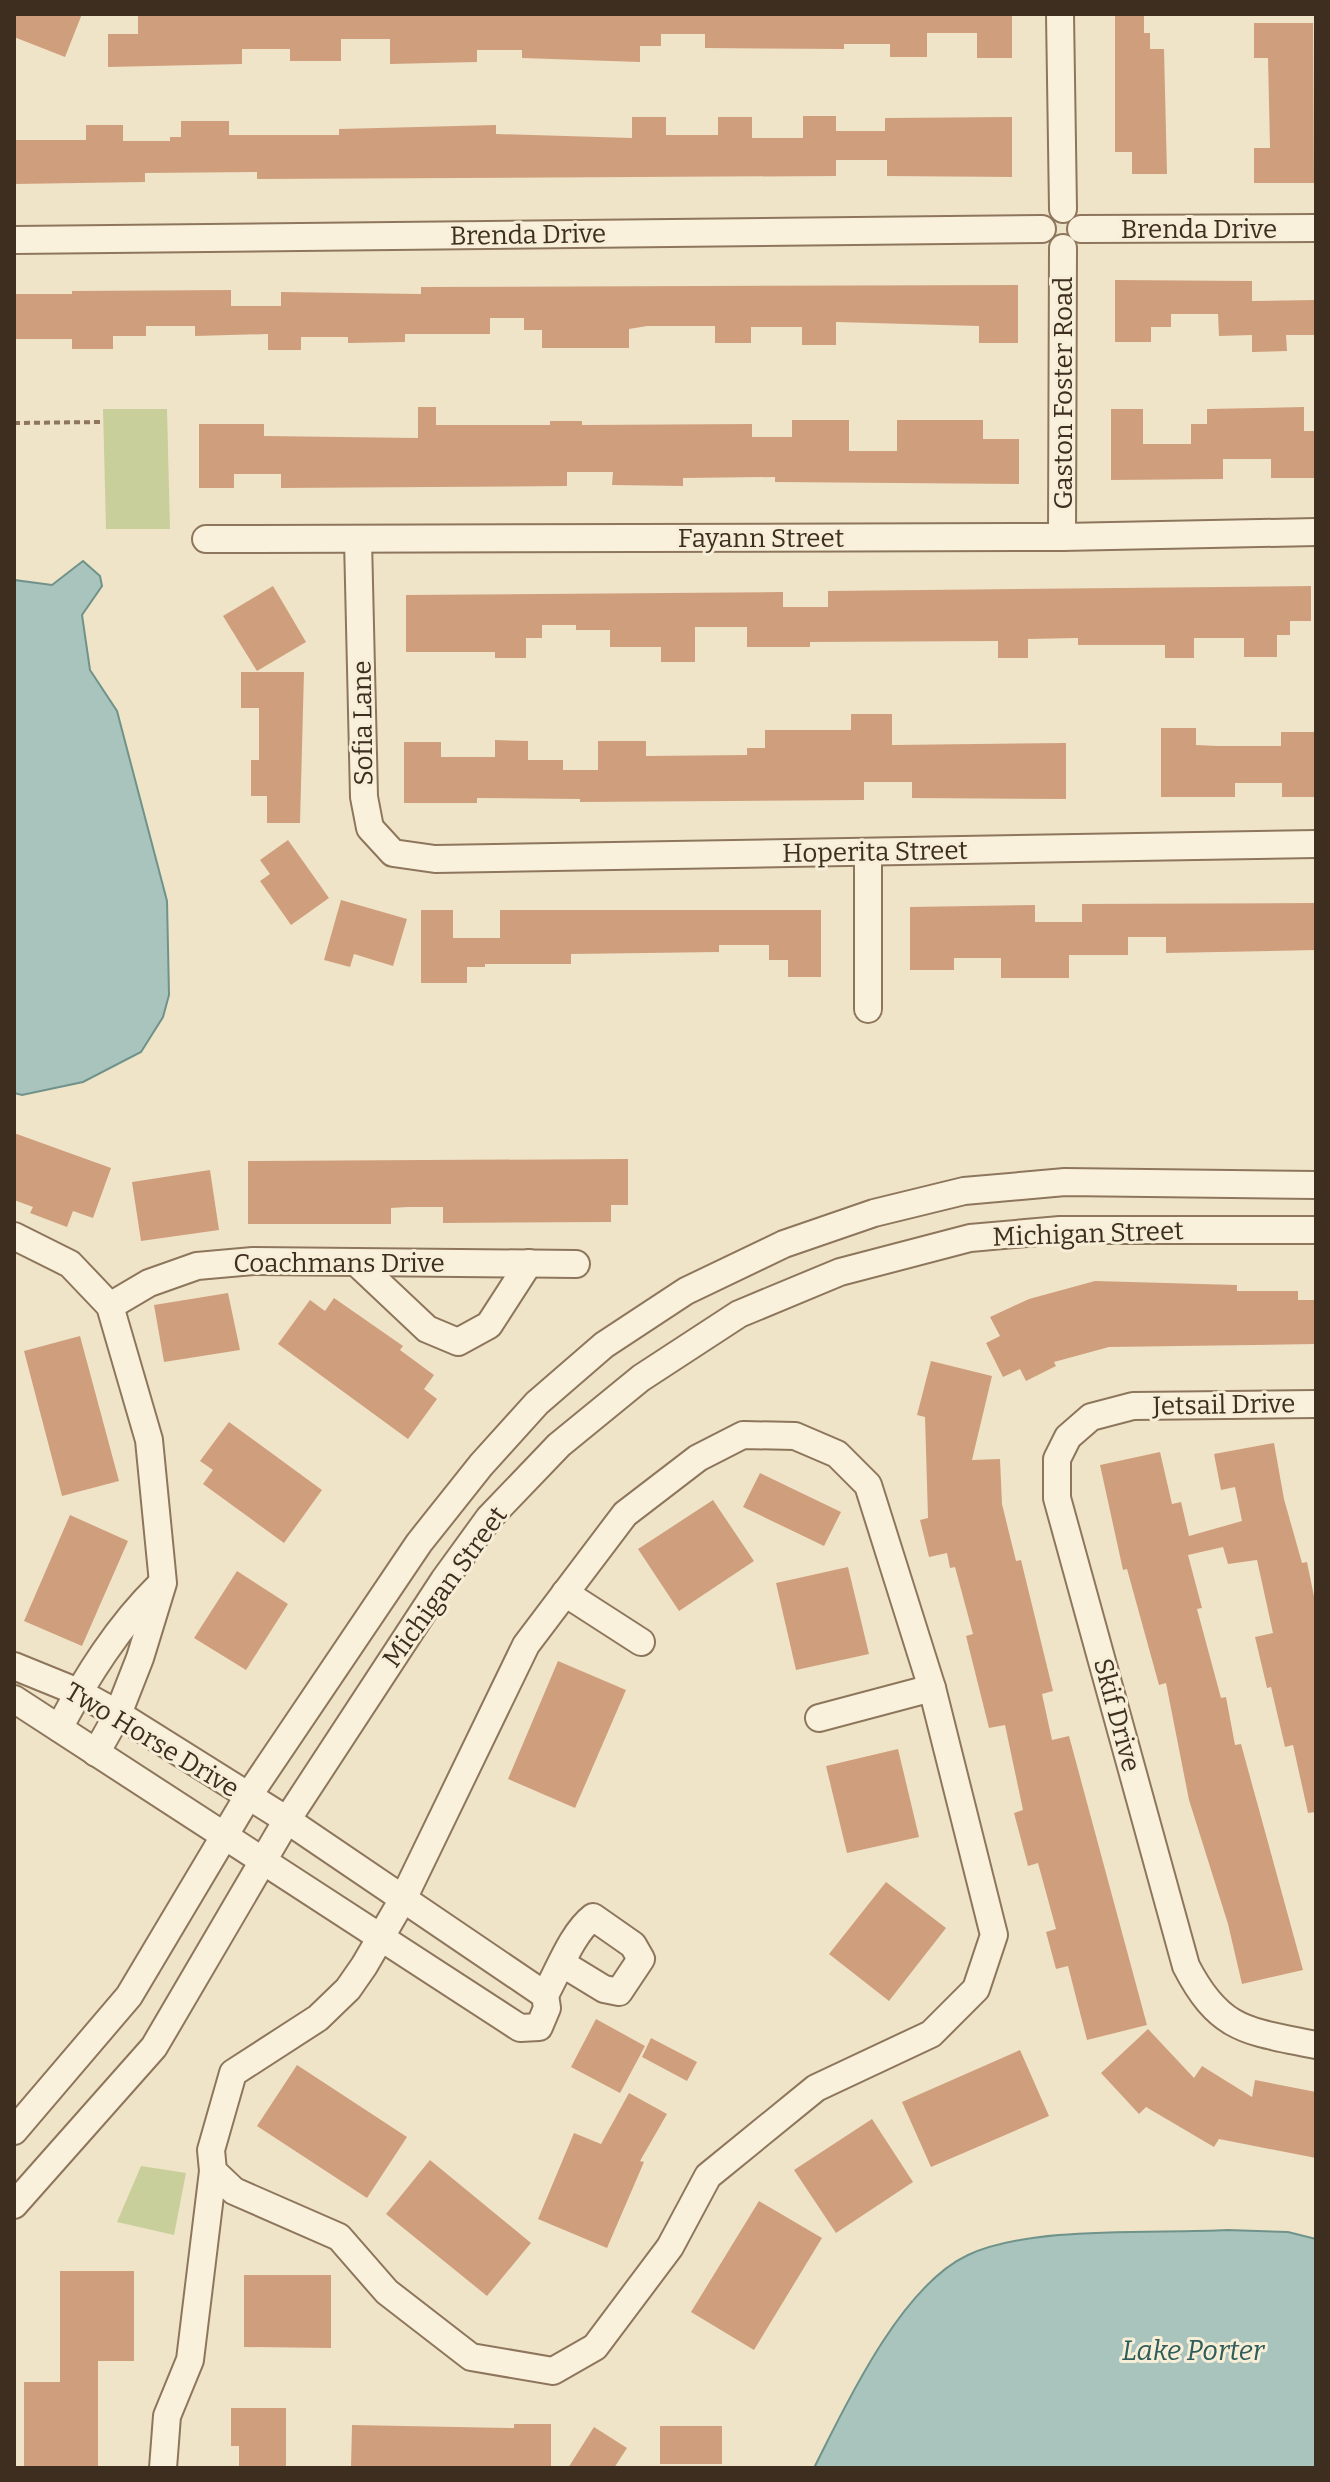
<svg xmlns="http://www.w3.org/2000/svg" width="1330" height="2482" font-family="Bitter,serif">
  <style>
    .green { fill: #c9cf9b }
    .water { fill: #a9c4bc; stroke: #6f938a; stroke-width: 2 }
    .building { fill: #cf9f7d }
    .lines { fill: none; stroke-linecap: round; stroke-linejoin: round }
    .minor-casing { stroke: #8d765c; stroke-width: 30 }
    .path { stroke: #8d765c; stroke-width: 4; stroke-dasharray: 6 4; stroke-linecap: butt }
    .minor { stroke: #faf1dc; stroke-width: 26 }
    .labels { text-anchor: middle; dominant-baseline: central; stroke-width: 6; stroke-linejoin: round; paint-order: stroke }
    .street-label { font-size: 26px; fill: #3d2e20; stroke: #f7eed8 }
    .water-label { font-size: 28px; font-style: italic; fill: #2f5d5a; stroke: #f7eed8 }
  </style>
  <rect width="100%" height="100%" fill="#f0e4c8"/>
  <!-- green -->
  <g class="green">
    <polygon points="103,409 167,409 170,529 106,529"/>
    <polygon points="141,2166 186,2173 174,2235 117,2222"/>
  </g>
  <!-- water -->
  <g class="water">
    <polygon points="83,561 100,576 102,586 82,615 90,670 117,711 167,901 169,995 163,1017 141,1052 83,1082 22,1095 14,1093 14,580 52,585"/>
    <path d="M1227,2230l61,2 28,7v229h-502c32,-64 87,-182 154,-213 64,-30 188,-21 259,-25z"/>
  </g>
  <!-- building -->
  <g class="building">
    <polygon points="14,14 82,14 65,57 14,37"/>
    <polygon points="138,14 1012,14 1012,58 977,58 977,33 927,33 927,57 890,57 890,44 844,44 844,49 705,48 705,34 661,34 661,46 640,46 640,62 522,58 522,50 477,50 477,62 390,64 390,39 341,39 341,61 290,61 290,49 242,49 242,64 108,67 108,34 138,34"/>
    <polygon points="1115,14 1144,14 1144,33 1150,33 1150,49 1164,49 1167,174 1132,174 1132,152 1115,152"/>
    <polygon points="1254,23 1313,23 1314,183 1254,183 1254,148 1270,148 1268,58 1254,58"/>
    <polygon points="803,116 836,116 836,131 885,131 885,118 1012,117 1012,177 887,176 887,160 836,160 836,176 257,179 257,172 145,173 145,182 14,184 14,140 86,140 86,125 123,125 123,141 170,141 170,137 181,137 181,121 229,121 229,135 339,135 339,129 496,125 496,134 632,138 632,117 666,117 666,135 718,135 718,117 752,117 752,138 803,138"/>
    <polygon points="1115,280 1252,281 1252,301 1316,300 1316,335 1286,335 1287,351 1252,352 1252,335 1219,336 1218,314 1171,314 1171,327 1151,327 1151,342 1115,342"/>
    <polygon points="1018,285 1018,343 979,343 979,326 836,322 836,345 802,345 802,327 751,327 751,343 715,343 715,326 647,326 629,329 629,348 542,348 542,330 524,330 524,318 490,318 490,334 405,334 405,342 348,343 348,337 301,337 301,350 268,350 268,334 195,336 195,326 146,326 146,336 113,336 113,349 72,349 72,339 14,339 14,294 72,294 72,291 231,290 231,306 281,306 281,292 421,294 421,287"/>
    <polygon points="418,407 436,407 436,425 550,425 550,421 582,421 582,425 752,424 752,437 792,437 792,420 849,420 849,451 897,451 897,420 983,420 983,439 1019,439 1019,484 775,482 775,477 683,478 683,486 612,485 613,472 567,472 567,486 281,488 281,474 234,474 234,488 199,488 199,424 264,424 264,436 418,438"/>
    <polygon points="1304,407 1304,431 1316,431 1316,478 1271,478 1271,459 1223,459 1223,479 1111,480 1111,409 1143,409 1143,444 1191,444 1191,424 1207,424 1207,409"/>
    <polygon points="273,586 306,642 257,671 223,616"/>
    <polygon points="1311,586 1311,621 1290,621 1290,635 1277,635 1277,657 1244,657 1244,638 1194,638 1194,658 1165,658 1165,645 1078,645 1078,638 1028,639 1028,658 998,658 998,641 810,642 810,647 747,647 747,627 695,627 695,662 661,662 661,647 610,647 610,630 576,630 576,625 542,625 542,638 526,638 526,658 495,658 495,652 406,652 406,595 783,592 783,607 828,607 828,591"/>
    <polygon points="241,672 304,672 300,823 267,823 267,796 251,796 251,760 259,760 259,708 241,708"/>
    <polygon points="851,714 892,714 892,745 1066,743 1066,799 912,798 912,782 864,782 864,800 580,802 580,799 477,798 477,803 404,803 404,742 441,742 441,757 495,757 495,740 528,741 528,760 563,760 563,770 598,770 598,741 646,741 646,756 747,755 747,748 765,748 765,730 851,730"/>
    <polygon points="1161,728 1196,728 1196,745 1218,746 1281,746 1281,732 1315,732 1315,797 1282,797 1282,783 1235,783 1235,797 1161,797"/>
    <polygon points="288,840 329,898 291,925 260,881 270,874 260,860"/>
    <polygon points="341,900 407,919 393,966 354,954 350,967 324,960"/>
    <polygon points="1316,903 1316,950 1166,953 1166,937 1128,937 1128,955 1069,955 1069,978 1001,978 1001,958 954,958 954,970 910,970 910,907 1035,905 1035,922 1082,922 1082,904"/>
    <polygon points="421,910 453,910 453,938 500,938 500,910 821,910 821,977 788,977 788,960 769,960 769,945 719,945 719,952 571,954 571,964 485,964 485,967 467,967 467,983 421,983"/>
    <polygon points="14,1133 111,1168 93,1218 73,1211 67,1227 30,1213 33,1207 14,1200"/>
    <polygon points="628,1159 628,1205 611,1205 611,1222 443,1223 443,1207 408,1207 391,1208 391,1224 248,1224 248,1161"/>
    <polygon points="210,1170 219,1230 141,1241 132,1182"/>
    <polygon points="1095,1281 1237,1285 1237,1291 1298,1291 1298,1300 1316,1300 1316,1344 1109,1347 1054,1362 1056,1366 1026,1381 1020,1369 1003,1377 986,1343 1000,1336 990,1317 1029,1299"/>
    <polygon points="228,1293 240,1350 164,1362 154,1305"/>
    <polygon points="334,1298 403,1346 400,1350 434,1375 424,1389 437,1399 408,1439 278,1344 310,1300 325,1311"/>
    <polygon points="80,1336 119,1481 62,1496 24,1351"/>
    <polygon points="931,1361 992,1376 972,1460 1000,1459 1002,1504 1016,1561 1021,1560 1053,1691 1042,1694 1052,1740 1069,1736 1147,2025 1087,2040 1068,1966 1056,1969 1046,1932 1056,1929 1038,1863 1028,1866 1014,1813 1023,1810 1005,1725 989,1728 966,1636 973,1634 955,1567 950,1568 947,1553 929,1557 920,1520 928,1518 925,1417 917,1415"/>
    <polygon points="229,1422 322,1490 284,1543 203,1484 213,1470 200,1461"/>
    <polygon points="1274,1443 1284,1499 1302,1563 1307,1562 1316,1606 1316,1812 1308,1813 1293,1745 1285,1747 1271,1687 1267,1688 1255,1637 1273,1633 1257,1560 1228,1564 1223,1547 1188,1555 1202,1608 1197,1609 1221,1698 1226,1697 1235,1745 1241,1744 1303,1970 1242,1984 1228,1924 1189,1800 1166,1683 1159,1685 1127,1569 1123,1570 1100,1465 1160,1452 1172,1504 1181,1502 1189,1536 1242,1521 1235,1487 1221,1490 1214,1454"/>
    <polygon points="760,1473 841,1512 824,1546 743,1507"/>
    <polygon points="713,1500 754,1561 679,1611 638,1549"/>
    <polygon points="70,1515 128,1541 82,1646 24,1621"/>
    <polygon points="848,1567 869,1654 796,1670 776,1583"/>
    <polygon points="237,1571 288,1604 246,1670 194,1638"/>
    <polygon points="558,1661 626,1690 575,1808 508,1779"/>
    <polygon points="898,1749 919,1837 847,1853 826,1766"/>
    <polygon points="886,1882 946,1928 889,2001 829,1954"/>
    <polygon points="596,2019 645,2046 620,2093 571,2067"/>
    <polygon points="1148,2029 1194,2078 1202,2066 1252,2097 1255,2080 1316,2092 1316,2158 1219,2139 1214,2147 1146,2107 1139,2114 1101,2073"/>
    <polygon points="651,2038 697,2062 687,2081 642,2057"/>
    <polygon points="1020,2050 1049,2116 931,2167 902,2102"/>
    <polygon points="297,2065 407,2137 367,2198 257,2126"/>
    <polygon points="629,2093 667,2114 640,2161 644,2162 607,2248 538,2219 574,2133 601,2144"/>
    <polygon points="872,2119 913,2182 836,2233 794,2170"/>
    <polygon points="430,2160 531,2243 487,2296 386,2214"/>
    <polygon points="759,2201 822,2238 754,2350 691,2312"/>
    <polygon points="60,2271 134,2271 134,2361 98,2361 98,2468 24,2468 24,2382 60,2382"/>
    <polygon points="244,2275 331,2275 331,2348 244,2347"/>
    <polygon points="231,2408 286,2408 286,2468 239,2468 239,2446 231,2446"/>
    <polygon points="514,2424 551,2424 551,2468 351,2468 352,2425 514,2428"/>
    <rect x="660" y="2426" width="62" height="38"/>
    <polygon points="594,2427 627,2448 614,2468 568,2468"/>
  </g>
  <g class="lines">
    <defs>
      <g id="minor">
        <polyline points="1060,14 1063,209"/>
        <polyline points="1081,229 1316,228"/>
        <polyline points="14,240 1042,229"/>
        <polyline points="1062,537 1063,248"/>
        <polyline points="206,539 1062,537 1316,532"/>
        <polyline points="358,540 364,797 370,828 393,853 435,859 1316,844"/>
        <polyline points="868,852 868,1009"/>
        <polyline points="14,1236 70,1264 110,1306 149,1440 163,1583 140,1658 118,1714 96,1753"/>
        <polyline points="356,1262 427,1329 458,1342 489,1325 529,1263"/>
        <polyline points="110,1306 149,1283 197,1266 253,1261 576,1264"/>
        <path d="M1316,1404l-183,2 -42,11 -23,20 -11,22v39l129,468c34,66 62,65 130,79"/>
        <polygon points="743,1435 795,1436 837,1454 868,1485 932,1688 994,1935 976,1989 931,2034 816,2088 708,2176 670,2247 595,2347 553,2371 471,2357 387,2292 339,2237 234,2191 213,2171 211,2150 233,2073 318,2018 348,1989 364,1966 403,1899 526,1645 625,1514 698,1458"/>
        <polyline points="565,1593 641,1642"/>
        <polyline points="14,1666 78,1692 118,1714 287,1820 545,1995 547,2008 539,2027 520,2028 14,1699"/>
        <polyline points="819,1718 932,1688"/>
        <path d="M59,1728c28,-52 59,-102 101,-143"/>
        <path d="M545,1995c13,-23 27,-62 48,-78l40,28 8,14 -22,33 -15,-3 -41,-25"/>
        <polyline points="14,2131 129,1996 247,1798 419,1543 481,1465 537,1403 604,1345 686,1291 784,1244 874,1213 964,1191 1065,1182 1316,1185"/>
        <polyline points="14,2205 154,2047 287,1820 444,1580 489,1518 559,1445 641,1378 739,1314 840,1272 970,1238 1060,1230 1316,1230"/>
        <polyline points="163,2468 167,2416 190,2360 213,2171"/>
      </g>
    </defs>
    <!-- minor casing -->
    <use href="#minor" class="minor-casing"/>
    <!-- path -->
    <polyline class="path" points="14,423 103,422"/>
    <!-- minor -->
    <use href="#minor" class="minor"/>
  </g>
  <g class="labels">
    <!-- street labels -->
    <g class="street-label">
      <text x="1199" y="229">Brenda Drive</text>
      <text transform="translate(528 235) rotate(-1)">Brenda Drive</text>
      <text transform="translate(1063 393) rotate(-90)">Gaston Foster Road</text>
      <text x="761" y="538">Fayann Street</text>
      <text transform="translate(363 723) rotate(-91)">Sofia Lane</text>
      <text transform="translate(875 852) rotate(-1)">Hoperita Street</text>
      <text transform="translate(1088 1234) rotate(-2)">Michigan Street</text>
      <text x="339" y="1263">Coachmans Drive</text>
      <text transform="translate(1224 1405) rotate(-1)">Jetsail Drive</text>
      <text transform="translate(445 1587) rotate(-54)">Michigan Street</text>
      <text transform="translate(1117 1715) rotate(75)">Skif Drive</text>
      <text transform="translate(152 1740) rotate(31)">Two Horse Drive</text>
    </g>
    <!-- water labels -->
    <g class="water-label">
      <text x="1193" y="2350">Lake Porter</text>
    </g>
  </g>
  <!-- border -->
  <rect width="1330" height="2482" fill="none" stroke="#3d2e20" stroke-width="32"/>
</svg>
